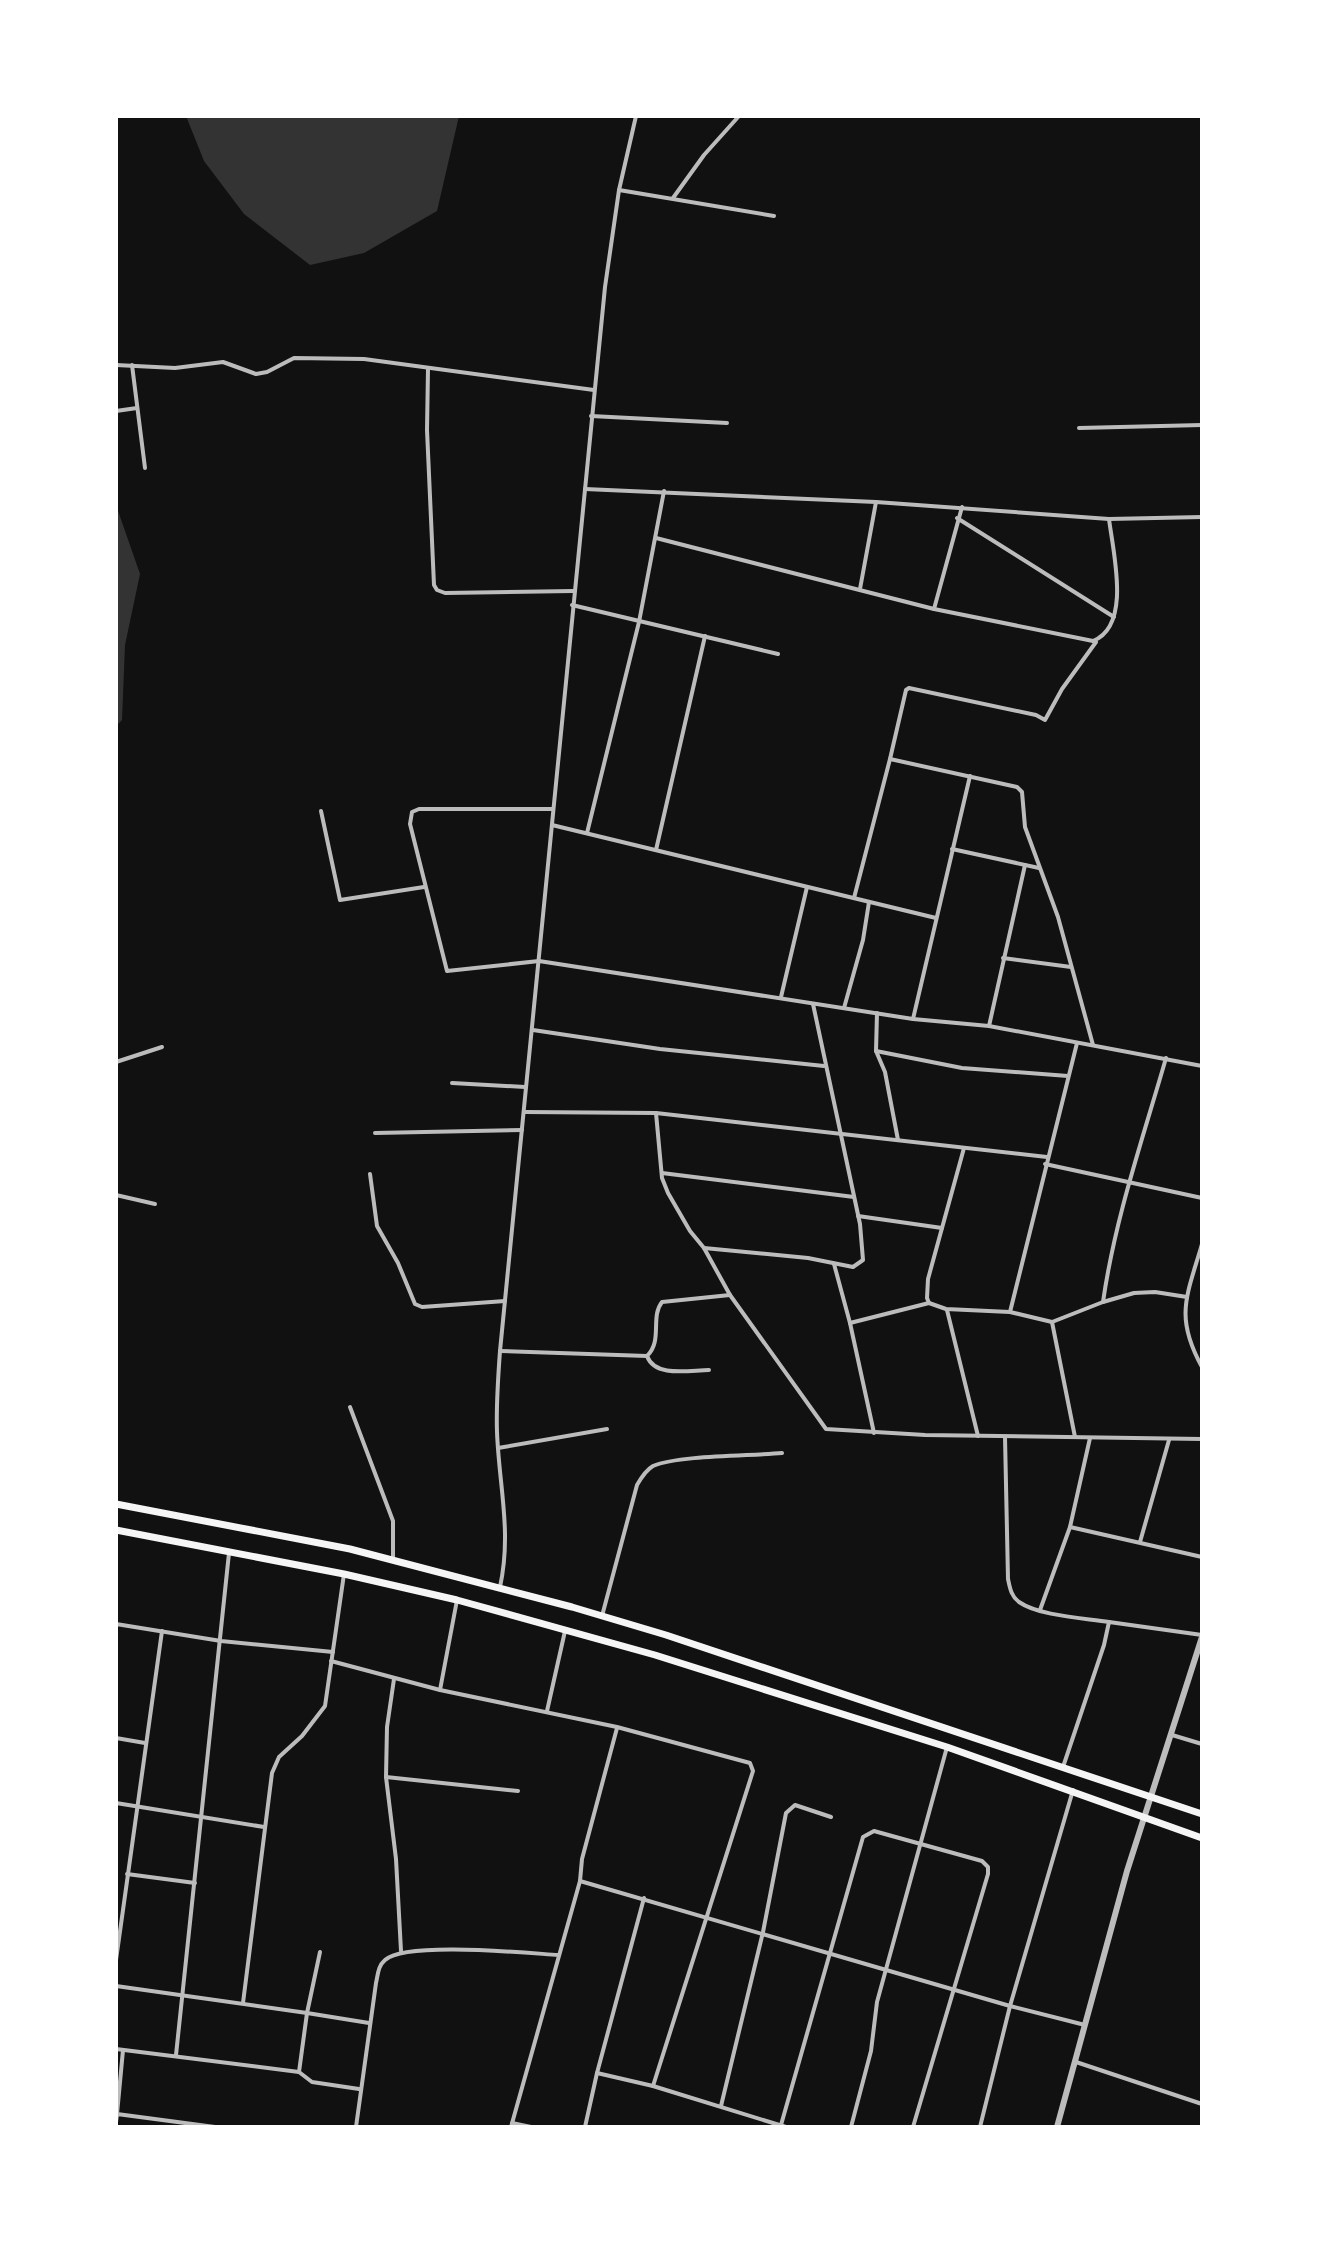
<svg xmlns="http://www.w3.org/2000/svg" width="1318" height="2243" font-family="'Archivo Narrow',sans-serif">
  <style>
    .water { fill: #333 }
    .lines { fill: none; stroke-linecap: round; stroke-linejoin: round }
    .minor { stroke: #bcbcbc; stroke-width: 4 }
    .tertiary { stroke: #bcbcbc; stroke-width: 6 }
    .primary { stroke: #f5f5f5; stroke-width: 7 }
  </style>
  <rect width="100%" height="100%" fill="#111"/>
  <!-- water -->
  <g class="water">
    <polygon points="186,116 459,116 437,211 364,253 310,265 244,214 204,161"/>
    <polygon points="116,505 140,574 125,645 122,720 116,726"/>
  </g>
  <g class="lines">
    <!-- minor -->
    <g class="minor">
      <polyline points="619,190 774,216"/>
      <polyline points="673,198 704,155 739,116"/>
      <polyline points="116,365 175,368 223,362 256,374 267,372 294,358 364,359 594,390"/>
      <polyline points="132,365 145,468"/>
      <polyline points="428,369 427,430 434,585 437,590 445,593 573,591"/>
      <polyline points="116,411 137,408"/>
      <polyline points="591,416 727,423"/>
      <polyline points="1079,428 1202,425"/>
      <polyline points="585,489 876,502 1109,519 1202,517"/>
      <polyline points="957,518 1114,617"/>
      <path d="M656,538l278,71 159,32c39,-15 20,-89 16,-122"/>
      <polyline points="860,589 876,502"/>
      <polyline points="572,605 778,654"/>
      <polyline points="934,609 962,507"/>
      <polyline points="890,759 1017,787 1022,792 1025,827 1058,917 1093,1045"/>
      <polyline points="553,809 419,809 412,812 410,824 447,971 539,961 913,1019 989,1026 1202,1066"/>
      <polyline points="321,811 340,900 424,887"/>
      <polyline points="552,825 936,918"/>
      <polyline points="587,833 639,622 664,491"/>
      <polyline points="952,849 1039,868"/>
      <polyline points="656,850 705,636"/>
      <polyline points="854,898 890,759 906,690 909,688 1036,715 1045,720 1062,689 1096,642"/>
      <polyline points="1003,958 1071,967"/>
      <polyline points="781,997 807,887"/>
      <polyline points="844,1008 863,940 869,902"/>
      <polyline points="877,1013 876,1051 885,1072 898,1140"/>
      <polyline points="913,1019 970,776"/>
      <polyline points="989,1026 1025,865"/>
      <polyline points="533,1030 660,1049 824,1066"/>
      <polyline points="876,1051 962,1068 1068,1076"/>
      <polyline points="116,1062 162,1047"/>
      <polyline points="452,1083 525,1087"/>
      <polyline points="524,1112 656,1113 1047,1157"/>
      <polyline points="656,1113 662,1178 668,1193 690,1231 704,1248 730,1295 826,1429 925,1435 1202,1439"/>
      <polyline points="375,1133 522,1130"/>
      <polyline points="1045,1164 1202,1198"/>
      <polyline points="662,1173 854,1197"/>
      <polyline points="370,1174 377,1226 398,1263 415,1304 422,1307 505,1301"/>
      <polyline points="116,1195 155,1204"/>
      <polyline points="858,1216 942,1228"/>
      <path d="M1202,1244c-15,52 -28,72 0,123"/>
      <polyline points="704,1248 808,1258 853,1267 863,1260 860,1224 813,1004"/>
      <polyline points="834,1264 850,1323 874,1433"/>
      <path d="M1103,1302c12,-84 40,-164 63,-244"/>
      <polyline points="929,1303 927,1298 928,1279 964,1148"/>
      <polyline points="947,1310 978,1436"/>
      <polyline points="1010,1312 1077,1043"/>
      <polyline points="1052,1322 1075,1437"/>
      <polyline points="850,1323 929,1303 946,1309 1010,1312 1052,1322 1103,1302 1134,1293 1155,1292 1187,1297"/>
      <path d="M500,1351l147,5c16,-15 3,-39 15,-54l68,-7"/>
      <path d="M647,1356c8,22 43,14 62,14"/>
      <polyline points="350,1407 393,1521 393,1560"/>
      <path d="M1005,1437l3,142c2,9 3,17 11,23 20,14 65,16 90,20l-5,23 -41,122"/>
      <polyline points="1090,1438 1070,1527 1202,1557"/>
      <polyline points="498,1448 607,1429"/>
      <polyline points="1140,1542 1169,1440"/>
      <path d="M500,1587c12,-55 -1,-101 -3,-155 -1,-27 1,-54 3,-81l105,-1064 14,-97 17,-74"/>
      <polyline points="1040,1610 1070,1527"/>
      <path d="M602,1616l35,-131c4,-7 9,-15 16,-19 26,-11 98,-10 129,-13"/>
      <polyline points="1109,1622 1202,1635"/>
      <polyline points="116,1624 221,1641 333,1652"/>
      <polyline points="331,1661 440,1690 617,1727 750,1763 753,1771 653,2086 597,2073 644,1898"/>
      <polyline points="394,1679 387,1727 386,1777 396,1859 401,1951"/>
      <polyline points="440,1690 457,1600"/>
      <polyline points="547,1711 565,1631"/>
      <polyline points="1172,1735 1202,1744"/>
      <polyline points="116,1738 145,1743"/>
      <polyline points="386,1777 518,1791"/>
      <polyline points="116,1803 264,1827"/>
      <polyline points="127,1874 195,1883"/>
      <polyline points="580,1881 1010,2006 1085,2025"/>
      <polyline points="320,1952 307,2013 369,2023"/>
      <polyline points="116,1960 162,1631"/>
      <polyline points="116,1986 307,2013 299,2072"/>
      <polyline points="243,2003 272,1773 279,1757 302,1736 325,1706 344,1574"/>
      <polyline points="116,2049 299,2072 312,2082 359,2089"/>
      <polyline points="176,2055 229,1553"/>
      <polyline points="1076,2062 1202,2104"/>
      <polyline points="653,2086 786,2127"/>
      <polyline points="721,2106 763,1932 786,1813 795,1805 831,1817"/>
      <polyline points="117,2114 123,2050"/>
      <polyline points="116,2122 117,2114 215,2127"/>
      <polyline points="512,2123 531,2127"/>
      <polyline points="781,2125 863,1837 874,1831 982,1861 988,1867 988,1874 913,2127"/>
      <path d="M356,2127l20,-144c2,-9 2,-17 9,-23 20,-19 141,-7 173,-5"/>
      <polyline points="511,2127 580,1881 582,1859 617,1728"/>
      <polyline points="585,2127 597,2073"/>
      <polyline points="851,2127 871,2051 877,2002 947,1747"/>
      <polyline points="980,2127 1010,2006 1073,1790"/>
    </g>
    <!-- tertiary -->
    <polyline class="tertiary" points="1057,2127 1127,1871 1202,1637"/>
    <!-- primary -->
    <g class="primary">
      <polyline points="116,1504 350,1549 572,1607 666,1635 1202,1814"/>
      <polyline points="116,1530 344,1574 457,1600 655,1655 947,1747 1202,1838"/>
    </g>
  </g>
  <!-- border -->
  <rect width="1318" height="2243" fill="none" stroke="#ffffff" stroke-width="236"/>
</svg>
